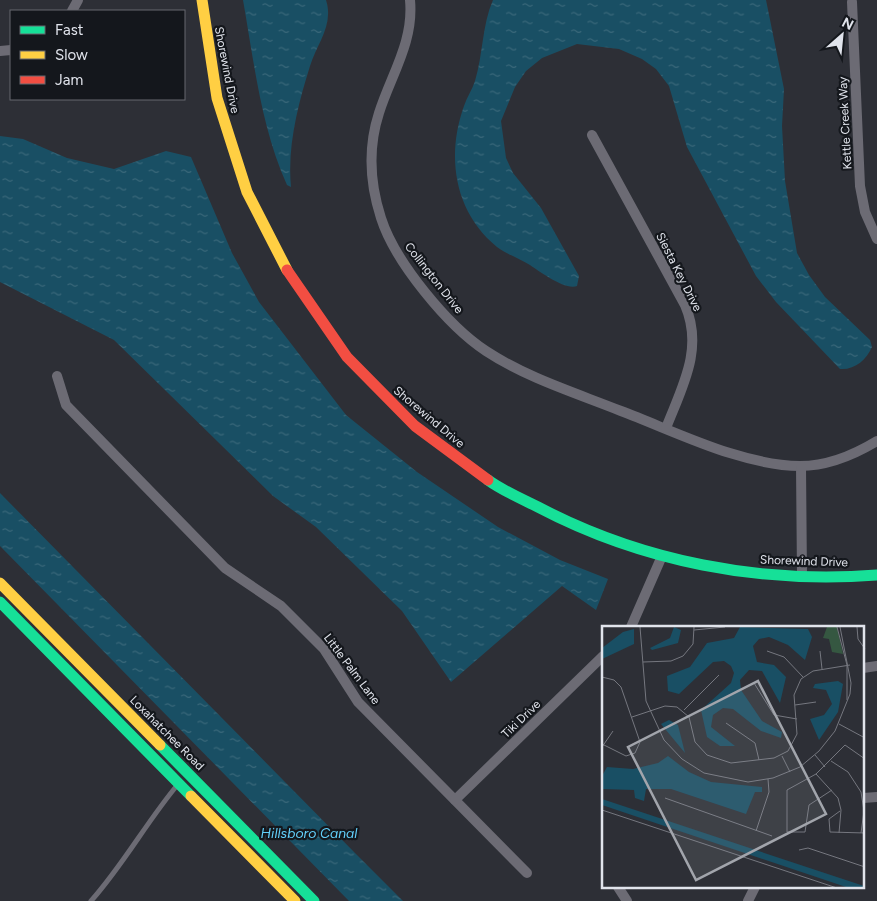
<svg xmlns="http://www.w3.org/2000/svg" width="877" height="901" font-family="Figtree,sans-serif">
  <style>
    .water { fill: url(#water-ripples) }
    .lines { fill: none; stroke-linecap: round; stroke-linejoin: round }
    .lane { stroke: #6c6b74; stroke-width: 5 }
    .street { stroke: #6c6b74; stroke-width: 10 }
    .fast { stroke: #16e098; stroke-width: 11 }
    .slow { stroke: #ffcf43; stroke-width: 11 }
    .jam { stroke: #f24e42; stroke-width: 11 }
    .labels { text-anchor: middle; dominant-baseline: central; stroke-width: 4.5; stroke-linejoin: round; paint-order: stroke }
    .street-label { font-size: 12px; fill: #e1e4ec; stroke: #14171c }
    .water-label { font-size: 14px; font-style: italic; fill: #62cffa; stroke: #14171c }
    .inset-road { fill: none; stroke: #75777f; stroke-width: 1 }
    .view { fill: #a2a5ac; fill-opacity: 0.15; stroke: #a2a5ac; stroke-width: 2.5 }
    .inset-edge { fill: none; stroke: #e1e4ec; stroke-width: 2.5 }
  </style>
  <defs>
    <pattern id="water-ripples" width="26" height="14" patternUnits="userSpaceOnUse" patternTransform="scale(1.25)"><rect width="26" height="14" fill="#194f64"/><path d="M2 4q2-2 4 0t4 0M15 11q2-2 4 0t4 0" fill="none" stroke="#3a687a"/></pattern>
  </defs>
  <rect width="100%" height="100%" fill="#2d2f36"/>
  <!-- water -->
  <g class="water">
    <path d="M243,0h83c8,25 -9,43 -16,66 -12,38 -23,81 -19,121l-4,-2c-26,-58 -33,-123 -44,-185z"/>
    <path d="M493,0h273l18,89 -2,37 3,55 12,72 12,22 16,22 45,43 2,7c-6,13 -17,23 -32,22l-64,-67 -20,-26 -69,-129 -18,-61 -13,-17 -14,-10 -23,-10 -42,-5 -35,14 -16,13 -11,16 -14,34 5,37 7,15 28,35 38,68 -2,10c-11,5 -38,-15 -47,-21 -11,-7 -22,-10 -33,-18 -43,-35 -51,-91 -33,-141 3,-9 8,-16 11,-25 8,-26 7,-56 18,-81z"/>
    <polygon points="0,136 23,139 67,158 114,169 166,151 191,157 232,253 259,302 346,415 417,472 498,527 560,560 608,579 596,610 562,586 451,682 402,611 316,527 273,496 114,340 0,282"/>
    <polygon points="0,493 355,853 403,901 349,901 0,546"/>
  </g>
  <g class="lines">
    <!-- lane -->
    <path class="lane" d="M91,901c33,-37 56,-80 88,-118"/>
    <!-- street -->
    <g class="street">
      <path d="M410,0c4,42 -19,75 -31,113 -11,34 -9,71 2,105 14,44 67,108 105,133 41,27 90,42 135,60 56,21 119,54 179,55 28,0 54,-11 77,-25"/>
      <polyline points="852,2 860,186 865,212 877,239"/>
      <polyline points="72,11 78,0"/>
      <polyline points="0,51 11,50"/>
      <path d="M592,135l93,170c19,44 -3,82 -19,123"/>
      <polyline points="57,376 66,405 225,568 281,606 324,649 358,702 527,873"/>
      <polyline points="801,466 802,577"/>
      <polyline points="631,627 662,556"/>
      <polyline points="863,668 877,666"/>
      <polyline points="863,798 877,797"/>
      <polyline points="455,800 603,656"/>
      <polyline points="618,887 627,901"/>
      <polyline points="748,901 755,887"/>
    </g>
    <!-- fast -->
    <g class="fast">
      <path d="M488,480c15,11 34,19 50,27 105,55 222,77 339,68"/>
      <polyline points="0,602 191,796"/>
      <polyline points="160,745 314,901"/>
    </g>
    <!-- slow -->
    <g class="slow">
      <polyline points="202,0 217,98 247,192 287,270"/>
      <polyline points="0,583 160,745"/>
      <polyline points="191,796 295,901"/>
    </g>
    <!-- jam -->
    <polyline class="jam" points="287,270 347,357 415,426 488,480"/>
  </g>
  <g class="labels">
    <!-- street labels -->
    <g class="street-label">
      <text transform="translate(227 70) rotate(79)">Shorewind Drive</text>
      <text transform="translate(845 123) rotate(-93)">Kettle Creek Way</text>
      <text transform="translate(679 272) rotate(63)">Siesta Key Drive</text>
      <text transform="translate(434 278) rotate(52)">Collington Drive</text>
      <text transform="translate(429 417) rotate(40)">Shorewind Drive</text>
      <text transform="translate(804 561) rotate(2)">Shorewind Drive</text>
      <text transform="translate(352 669) rotate(53)">Little Palm Lane</text>
      <text transform="translate(521 719) rotate(-44)">Tiki Drive</text>
      <text transform="translate(167 733) rotate(45)">Loxahatchee Road</text>
    </g>
    <!-- water labels -->
    <g class="water-label">
      <text x="309" y="833">Hillsboro Canal</text>
    </g>
  </g>
  <!-- overview -->
  <g transform="translate(602 626)">
    <rect width="262" height="262" fill="#2d2f36"/>
    <path d="M225,1h10l6,27 -11,-2 -3,-13 -6,-1z" fill="#355741"/>
    <path d="M72,1l7,3 -3,13 -26,7 -2,-2 20,-10zM138,1l68,2 4,8 -7,23 -17,-15 -19,-8 -10,2 -6,7 4,16 17,3 12,12 -6,26 -18,-32 -13,-1 -9,10 1,10 21,31 20,11 -1,6 -20,-7 -28,-22 -10,-1 -10,7 -2,12 24,19h-15l-13,-9 -6,-27 30,-27 3,-10 -3,-7 -7,-5 -11,1 -34,32 -11,-3 -1,-15 23,-9 17,-24 27,-5zM32,3v15l-32,15v-11l21,-16zM236,55l5,3 -5,28 -19,28 -9,-21 14,-4 8,-11 -6,-14 -13,-2 2,-4zM67,94l9,5 7,28 -24,-29zM66,130l21,16 22,10 51,5v5h-7l-9,22 -75,-25h-25l-2,12 -9,-3 -1,-8 -32,-1v-13l5,-9 26,2 25,-6zM0,173l262,87v2h-15l-247,-83z" fill="#194f64"/>
    <path class="inset-road" d="M38,1l6,74 18,39 18,19 22,14 44,9 25,-4 27,-11 19,-16 16,-20 15,-37 1,-11 -11,-56M235,1l10,38v35M255,1l1,12 7,10M92,4l31,-3M165,25l17,6 19,20M218,25l2,18M41,36l28,-1 12,-5 10,-12 1,-17M0,51l12,3 7,7 19,55 -5,11 -9,3 -24,-12M152,57l20,32 23,4M193,79l21,-3M82,84l35,-35M30,91l33,-11 12,1 12,10 6,25 12,13 24,8 43,-5 14,-7 9,-17 -3,-39 7,-16 12,-8 37,-6M124,97l29,20 4,17M237,98l26,14M0,121l11,-16M213,129l10,12M180,130l8,16M229,135l17,11 13,20 3,19 -3,22M214,148l22,24 3,12 -2,23M230,164l-23,15 -4,27h-18v-42l29,-16 29,-29 20,14M63,172l107,38M0,184l235,78M238,185l-11,8 1,13 35,1M154,205l13,-39 -1,-13M197,224l9,-2 57,19"/>
    <path class="view" d="M156,55l68,133 -130,66 -68,-133z"/>
    <rect width="262" height="262" class="inset-edge"/>
  </g>
  <!-- legend -->
  <rect x="10" y="10" width="175" height="90" fill="#14171c" stroke="#66696f"/>
  <rect x="20" y="26" width="25" height="8" fill="#16e098" stroke="#66696f"/>
  <text x="55" y="35" font-size="15" fill="#e1e4ec">Fast</text>
  <rect x="20" y="51" width="25" height="8" fill="#ffcf43" stroke="#66696f"/>
  <text x="55" y="60" font-size="15" fill="#e1e4ec">Slow</text>
  <rect x="20" y="76" width="25" height="8" fill="#f24e42" stroke="#66696f"/>
  <text x="55" y="85" font-size="15" fill="#e1e4ec">Jam</text>
  <!-- north arrow -->
  <g transform="translate(842 35) rotate(27)" stroke="#14171c" stroke-width="4" paint-order="stroke">
  <path d="M0-4L9 19L0 12L-9 19Z" fill="#e1e4ec"/>
  <text y="-8" font-size="14" font-weight="bold" text-anchor="middle" fill="#e1e4ec">N</text>
  </g>
</svg>
